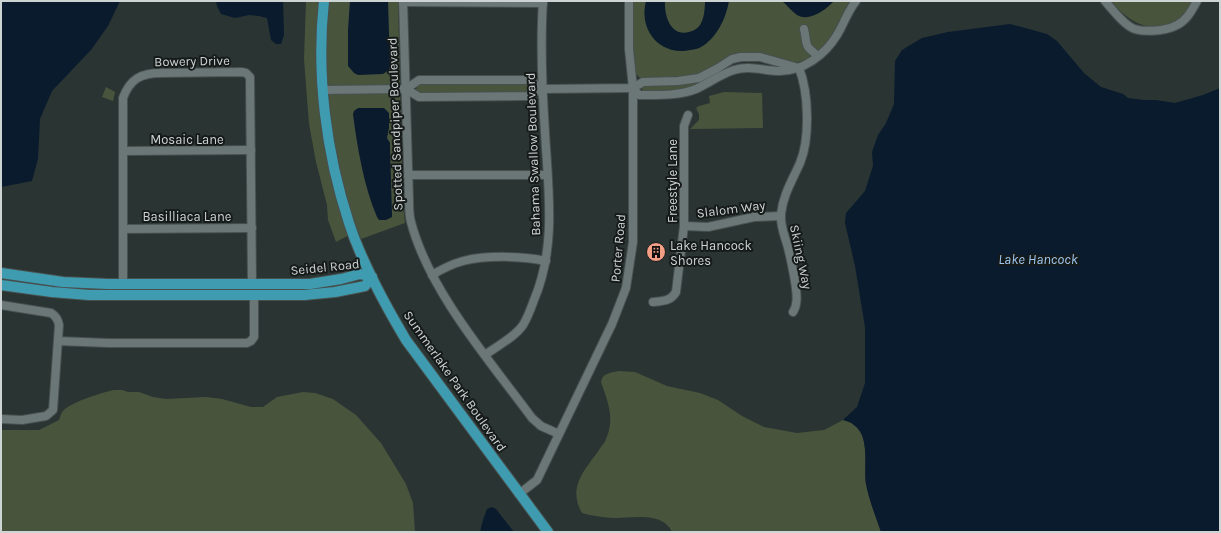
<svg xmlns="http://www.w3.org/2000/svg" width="1221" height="533" font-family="Karla,sans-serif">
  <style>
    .green { fill: #49543d }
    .water { fill: #091b2d }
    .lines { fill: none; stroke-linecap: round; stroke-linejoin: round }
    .minor-casing { stroke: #47504f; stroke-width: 10 }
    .major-casing { stroke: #47504f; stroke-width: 12 }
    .minor { stroke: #6b7776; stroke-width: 8 }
    .major { stroke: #3f9cb0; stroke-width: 10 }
    .labels { text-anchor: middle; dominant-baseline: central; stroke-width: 4; stroke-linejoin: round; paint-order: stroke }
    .street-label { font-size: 13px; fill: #ced4d4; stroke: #161b1a }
    .poi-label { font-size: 13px; fill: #ced4d4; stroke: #161b1a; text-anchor: start }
    .water-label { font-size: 14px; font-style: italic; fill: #9fc7f0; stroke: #161b1a }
  </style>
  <rect width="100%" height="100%" fill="#2a3433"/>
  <!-- green -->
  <g class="green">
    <polygon points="306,1 324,1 328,129 353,233 336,242 328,220 327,205 316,162 309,124 304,59"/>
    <path d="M328,1h70l5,206 2,16 -44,16c-20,-50 -32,-106 -34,-161 -2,-26 0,-51 1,-77z"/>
    <path d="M632,1h220c-13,24 -33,69 -67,60 -16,-4 -28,-10 -45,-7 -12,2 -26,14 -38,20 -5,2 -12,1 -18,2 -12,1 -24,2 -36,3h-7l-6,-6 -2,-16z"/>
    <path d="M1110,1h83c-13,24 -37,34 -61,19 -8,-5 -15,-12 -22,-19z"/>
    <polygon points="706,79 705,82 679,91 643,92 642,89 643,86"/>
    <polygon points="528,82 533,87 533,90 530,93 420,94 416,90 418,83"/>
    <polygon points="106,87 115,92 113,101 102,97"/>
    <polygon points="724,92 762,93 763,128 690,129 699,120 699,114 696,108 699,106 710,103 709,96"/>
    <path d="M618,371l17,1 32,14 33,7 18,7 24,16 22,11 33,6 27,-3 19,-10c3,1 8,2 11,5 17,12 9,42 12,59 3,16 10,33 15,48h-209c-9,-21 -41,-14 -60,-14 -10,-1 -20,-2 -30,-5 -15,-26 3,-43 17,-63 2,-4 6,-7 7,-11 9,-20 2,-37 -5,-57 1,-9 10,-9 17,-11z"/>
    <path d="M114,390h8l6,2h11l14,5 13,2 40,-2 16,2 29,8h12l14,-10 26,-5 12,1 18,6 23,16 25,28 25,41 7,19 2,29h-414v-102h38l20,-10c1,-3 2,-7 4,-9 6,-8 40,-19 51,-21z"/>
  </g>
  <!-- water -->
  <g class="water">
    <polygon points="1,1 120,1 108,26 91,50 52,91 40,119 38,159 32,181 1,187"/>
    <polygon points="216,1 283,1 284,35 281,44 276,44 271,40 267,18 259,16 249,15 235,18 221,14 217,6"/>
    <polygon points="350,1 388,1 390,66 389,70 383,74 358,75 354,73 348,66 348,30"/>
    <path d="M646,1h19c-1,15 6,36 24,31 4,-1 8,-3 11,-7 4,-6 5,-16 5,-24h24c-3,17 -12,37 -28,46 -5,3 -12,3 -18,4 -27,1 -44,-24 -37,-50z"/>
    <path d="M782,1h52c-7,8 -23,20 -35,15 -6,-3 -12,-11 -17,-15z"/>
    <path d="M1010,24l37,10 10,7 27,32 17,14 22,7 5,4 16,2h12l19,3 28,-8 17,-7v444h-339c-5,-15 -12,-32 -15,-48 -3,-17 5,-47 -12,-59 -3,-3 -8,-4 -11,-5l14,-13 8,-24v-56l-10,-61 -10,-43 1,-10 19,-22 8,-25 -1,-14 6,-17 8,-12 8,-19 1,-43 7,-11 20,-12 26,-6z"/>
    <path d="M358,108h26l5,5v15l-2,10 3,5v5l2,67v2l-6,3h-7l-2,-3c-13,-30 -20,-71 -24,-103l1,-3z"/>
    <polygon points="492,507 496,509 514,532 480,532 483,520 487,509"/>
  </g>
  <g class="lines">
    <defs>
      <g id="minor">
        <path d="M403,1l6,199c0,7 0,15 2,22 18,69 79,139 121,196l9,8 18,8"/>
        <path d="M1105,1c7,8 15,19 24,25 10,8 37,5 48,-1 10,-5 15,-15 20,-24"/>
        <polyline points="403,2 543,3"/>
        <path d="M804,29c4,18 -1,15 14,27"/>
        <path d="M633,88l6,7c19,0 40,1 57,-6 13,-6 25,-15 38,-19 16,-5 30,1 46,1 23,0 45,-16 57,-36 7,-11 10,-23 19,-34"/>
        <polyline points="406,89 419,80 529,80 542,89"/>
        <polyline points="322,90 406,89 419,97 529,96 542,89 633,88 643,82 678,81 699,78 718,68 732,59 741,57 760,57 799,68"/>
        <polyline points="123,151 251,150"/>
        <polyline points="408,175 547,175"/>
        <polyline points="684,226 708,227 754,217 781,216"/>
        <polyline points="123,229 252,228"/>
        <path d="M432,275c10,-6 20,-11 31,-14 23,-6 61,-5 83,0"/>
        <path d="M123,285v-187c7,-19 18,-25 38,-25l81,-1 4,1 4,4 2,207"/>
        <path d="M653,302c10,-1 18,-1 23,-10l8,-66v-100l4,-11"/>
        <path d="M1,305l50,8c5,3 7,6 8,12l-6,85 -7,6 -24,4 -21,-1"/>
        <path d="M793,312c1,-2 3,-5 3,-8 3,-10 -6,-49 -9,-60 -3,-10 -7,-19 -6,-30 2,-19 11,-33 19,-51 10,-24 9,-70 -1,-95"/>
        <polyline points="58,341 108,343 247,343 251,341 254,337 254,296"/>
        <path d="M485,355c12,-9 30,-18 38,-30 5,-8 8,-17 11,-25 23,-54 14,-112 11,-168 -3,-44 -5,-87 -2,-131"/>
        <polyline points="519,494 537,480 612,324 626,288 633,242 633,88 629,49 629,1"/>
      </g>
      <g id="major">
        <path d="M324,1c-8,73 2,152 25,222 13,40 35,80 57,117l142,192"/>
        <polyline points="1,273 63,282 108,284 310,284 341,279 360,274 372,277"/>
        <polyline points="1,285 52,292 89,295 304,295 335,292 365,286 372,277"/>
      </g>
    </defs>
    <!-- minor casing -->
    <use href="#minor" class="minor-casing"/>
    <!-- major casing -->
    <use href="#major" class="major-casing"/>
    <!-- minor -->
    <use href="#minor" class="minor"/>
    <!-- major -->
    <use href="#major" class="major"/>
  </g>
  <!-- icons -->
  <defs>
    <symbol id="building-disc" viewBox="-11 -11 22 22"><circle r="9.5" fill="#f39f85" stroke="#161b1a"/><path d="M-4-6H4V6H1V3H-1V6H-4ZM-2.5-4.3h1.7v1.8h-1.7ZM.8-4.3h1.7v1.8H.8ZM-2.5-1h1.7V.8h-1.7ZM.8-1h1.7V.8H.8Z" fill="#111"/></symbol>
  </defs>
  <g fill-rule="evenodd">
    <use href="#building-disc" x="645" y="241" width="22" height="22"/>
  </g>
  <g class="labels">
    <!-- street labels -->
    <g class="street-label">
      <text transform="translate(192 61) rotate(-1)">Bowery Drive</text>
      <text transform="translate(395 124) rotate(-92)">Spotted Sandpiper Boulevard</text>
      <text x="187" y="139">Mosaic Lane</text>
      <text transform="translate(533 154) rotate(-92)">Bahama Swallow Boulevard</text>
      <text transform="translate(672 181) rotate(-90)">Freestyle Lane</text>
      <text transform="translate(731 209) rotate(-7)">Slalom Way</text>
      <text x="187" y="216">Basilliaca Lane</text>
      <text transform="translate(618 248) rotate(-85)">Porter Road</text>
      <text transform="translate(801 257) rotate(78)">Skiing Way</text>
      <text transform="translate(325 267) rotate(-6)">Seidel Road</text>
      <text transform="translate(455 381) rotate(55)">Summerlake Park Boulevard</text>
    </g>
    <!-- poi labels -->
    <g class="poi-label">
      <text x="670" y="245">Lake Hancock<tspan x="670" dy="15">Shores</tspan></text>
    </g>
    <!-- water labels -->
    <g class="water-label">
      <text x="1038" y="259">Lake Hancock</text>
    </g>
  </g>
  <!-- border -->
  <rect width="1221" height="533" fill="none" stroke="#ced4d4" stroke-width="4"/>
</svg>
